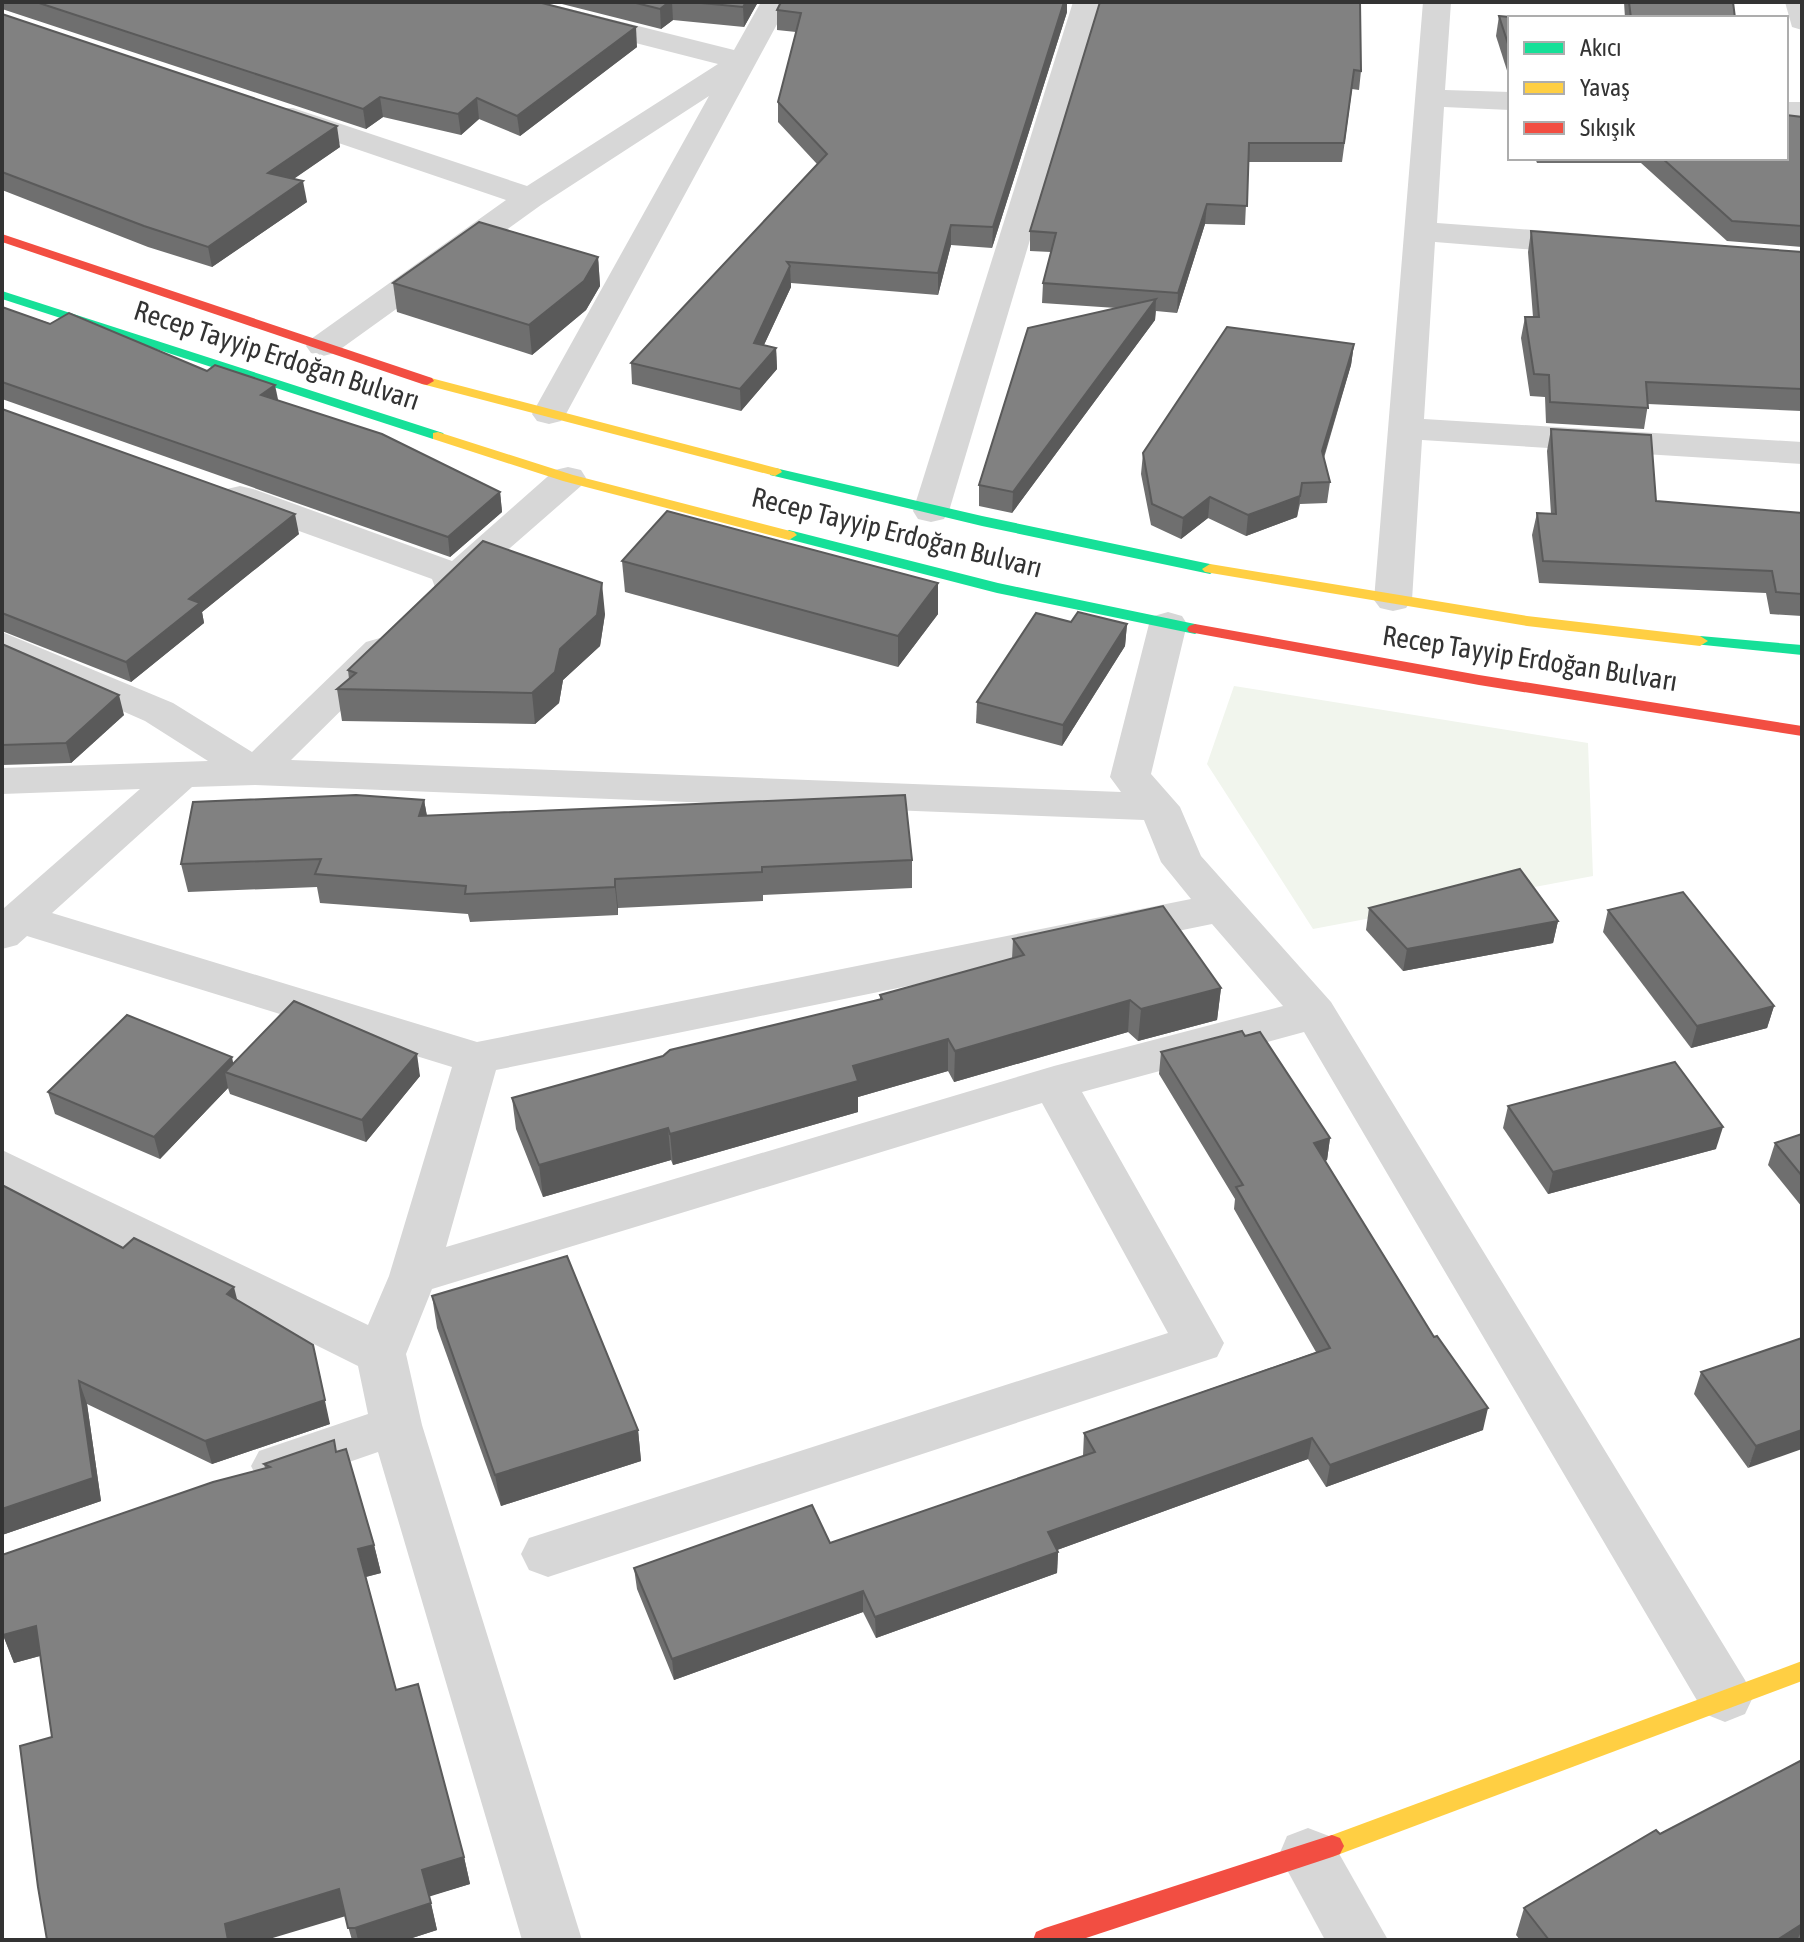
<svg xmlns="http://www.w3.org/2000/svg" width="1804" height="1942" font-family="'Asap Condensed',sans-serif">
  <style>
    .green { fill: #f1f5ed }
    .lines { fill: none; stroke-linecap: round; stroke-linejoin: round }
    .street { fill: #d7d7d7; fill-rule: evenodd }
    .fast { fill: #16e098; fill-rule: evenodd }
    .slow { fill: #ffcf43; fill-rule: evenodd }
    .jam { fill: #f24e42; fill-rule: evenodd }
    .wall { fill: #6f6f6f }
    .shaded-wall { fill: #5a5a5a }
    .building { fill: #818181; stroke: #5a5a5a; stroke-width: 2 }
    .labels { text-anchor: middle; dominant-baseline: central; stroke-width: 8; stroke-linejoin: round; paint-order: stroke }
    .street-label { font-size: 28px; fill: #333; stroke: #fff }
  </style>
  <rect width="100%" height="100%" fill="#fff"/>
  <!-- green -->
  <polygon class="green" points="1234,686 1588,743 1593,876 1313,929 1207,764"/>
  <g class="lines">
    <!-- street -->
    <g class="street">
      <polygon points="494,2 542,2 734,50 761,2 789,2 566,414 561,421 549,424 537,421 532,414 709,96 541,205 335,353 323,356 311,353 306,346 311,339 506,200 271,120 267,114 271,108 293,108 527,186 718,64 498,8"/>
      <polygon points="1073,2 1101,2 949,511 944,519 931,522 918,519 913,511"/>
      <polygon points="1423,2 1451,2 1445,90 1510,92 1510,110 1444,107 1437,223 1588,234 1599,237 1604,244 1599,251 1588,254 1435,242 1424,419 1802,442 1802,464 1422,440 1412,600 1406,608 1393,611 1380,608 1374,600"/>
      <polygon points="1785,2 1802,2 1802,30 1792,27"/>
      <rect x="1786" y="102" width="16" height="18"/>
      <polygon points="568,467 581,470 586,478 581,486 462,590 449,593 436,590 432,579 227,505 222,497 227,489 240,486 253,489 452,561 555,470"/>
      <path d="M1168,612l14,4 5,8 -36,150 29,33 21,49 130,146 414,678 8,17 -8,17 -20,8 -20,-8 -401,-682 -222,60 142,251 -7,14 -669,220 -19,-7 -8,-16 8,-16 639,-205 -126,-230 -610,186 -26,65 16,71 160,515h-60l-144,-488 -101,35 -18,-6 -8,-15 8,-15 109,-37 -10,-48 -356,-177v-39l366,175 21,-49 63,-209 -425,-131 -10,9 -15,4 2,-41 136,-119 -138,5v-26l206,-7 -63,-40 -143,-63v-26l171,71 79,49 114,-110 14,-4 14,4 5,8 -5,8 -103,102 830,32 -11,-15 39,-153 5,-8zM255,785l889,35 17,42 30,37 -714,143 -425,-129 140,-126zM1212,924l71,82 -229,60 -608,181 50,-177z"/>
      <polygon points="1308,1828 1329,1836 1388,1940 1325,1940 1279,1855 1287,1836"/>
    </g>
    <!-- fast -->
    <g class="fast">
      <polygon points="2,291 443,433 445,436 443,439 433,439 2,299"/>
      <polygon points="775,468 982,516 1210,564 1218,569 1210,574 982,526 770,475 770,469"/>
      <polygon points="789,530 998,583 1195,624 1203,629 1195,634 997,593 784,538 781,535"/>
      <polygon points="1700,636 1802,645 1802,655 1694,644 1692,641"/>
    </g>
    <!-- slow -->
    <g class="slow">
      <polygon points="427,377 780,469 782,472 775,476 422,384 420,381"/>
      <polygon points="438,432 573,475 794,532 797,535 789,540 563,481 433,439 433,433"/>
      <polygon points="1210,564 1527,616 1700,636 1708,641 1700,646 1527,626 1205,572 1202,569"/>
      <polygon points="1802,1661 1802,1681 1332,1857 1324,1854 1320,1846 1324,1838"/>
    </g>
    <!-- jam -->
    <g class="jam">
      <polygon points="2,234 432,378 434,381 427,385 422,384 2,242"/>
      <polygon points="1195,624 1479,675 1802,726 1802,736 1479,685 1189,632 1187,629 1189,626"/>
      <polygon points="1332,1835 1340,1838 1344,1846 1340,1854 1332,1857 1080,1940 1033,1940 1036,1932 1045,1928"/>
    </g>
  </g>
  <!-- wall -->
  <g class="wall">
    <polygon points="2,2 538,2 637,47 520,136 479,119 461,135 383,117 366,129 2,9"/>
    <polygon points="554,2 758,2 744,27 673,20 661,29"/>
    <polygon points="1100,2 1361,71 1359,90 1352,89 1342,162 1248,162 1245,225 1205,224 1177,313 1156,311 1155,320 1012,513 979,506 979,485 1116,308 1042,303 1043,283 1051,252 1030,251 1030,231"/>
    <polygon points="1624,2 1733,2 1735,18 1625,18"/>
    <polygon points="777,10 1067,12 992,248 951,245 938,295 791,283 791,287 764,345 776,348 777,369 741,411 632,384 631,363 817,164 778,122 778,102 796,32 777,30"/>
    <polygon points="2,14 340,147 293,179 307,202 212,267 148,247 2,190"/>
    <polygon points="1499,16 1510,18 1510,80 1496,36"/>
    <polygon points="1802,117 1802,247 1727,241 1641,163 1537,163 1535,158 1786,158"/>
    <polygon points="1531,231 1802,252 1802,413 1802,411 1648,404 1644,429 1546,423 1545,397 1530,396 1521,338 1525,317 1533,317 1528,252"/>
    <polygon points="598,257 600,286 586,310 532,355 397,312 393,283"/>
    <polygon points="2,307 278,401 500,492 502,512 450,557 2,399"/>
    <polygon points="1354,344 1351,365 1324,458 1330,482 1327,503 1300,504 1297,517 1246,536 1208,518 1181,539 1151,525 1141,474 1143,453"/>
    <polygon points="2,409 299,534 202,612 204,623 131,682 2,631"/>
    <polygon points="1551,429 1656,501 1802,513 1802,616 1770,614 1766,593 1539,583 1532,535 1537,513 1551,514 1547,451"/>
    <polygon points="622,561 938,614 898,667 625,592"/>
    <polygon points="605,614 600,646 563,680 559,703 535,724 342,721 337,689 349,679 348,670"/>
    <polygon points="1127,624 1125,646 1062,746 976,723 977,702"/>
    <polygon points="2,644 124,715 71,763 2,765"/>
    <polygon points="424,800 427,816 912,860 912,888 763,895 763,901 618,908 618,915 470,922 468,914 320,903 317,887 188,892 181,864"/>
    <polygon points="1369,908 1558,921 1553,943 1403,971 1366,930"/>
    <polygon points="1608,910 1774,1006 1767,1028 1691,1048 1603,932"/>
    <polygon points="1013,939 1221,988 1217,1020 1138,1041 1128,1032 954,1082 948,1071 858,1097 858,1112 673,1165 671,1160 543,1197 516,1129 512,1098 880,999 880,995 1012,959"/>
    <polygon points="1161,1052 1330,1138 1327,1160 1325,1161 1483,1430 1326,1487 1308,1459 1057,1550 1058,1552 1057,1573 876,1638 863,1612 674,1680 637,1589 634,1568 830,1543 1083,1456 1084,1433 1316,1352 1234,1209 1235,1199 1159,1074"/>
    <polygon points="233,1064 420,1076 366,1142 230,1094 228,1088 160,1159 55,1114 48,1092"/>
    <polygon points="1508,1106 1716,1149 1548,1194 1503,1128"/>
    <polygon points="1802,1134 1802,1207 1768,1165 1775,1143"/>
    <polygon points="2,1185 123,1248 237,1300 330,1424 212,1464 87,1404 101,1501 2,1535"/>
    <polygon points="432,1296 638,1430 641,1461 501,1506 437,1328"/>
    <polygon points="1802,1338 1748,1468 1694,1394 1701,1372"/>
    <polygon points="336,1452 374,1545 381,1573 366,1577 396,1690 464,1857 470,1884 429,1896 437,1930 406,1940 352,1940 345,1916 52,1737 40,1656 14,1663 3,1635 265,1468 264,1464"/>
    <polygon points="1802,1760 1802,1940 1520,1940 1516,1935 1524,1908 1660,1834"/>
  </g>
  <!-- shaded-wall -->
  <g class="shaded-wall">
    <polygon points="669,2 672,2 673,20 661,29 660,9"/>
    <polygon points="746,2 758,2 744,27 743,7"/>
    <polygon points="1064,2 1067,2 1067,12 992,248 993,227"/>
    <polygon points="636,27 637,47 520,136 517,116"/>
    <polygon points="380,97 383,117 366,129 363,109"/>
    <polygon points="477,98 479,119 461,135 458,114"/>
    <polygon points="337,126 340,147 272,194 268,173"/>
    <polygon points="303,181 307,202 212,267 208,247"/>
    <polygon points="1207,204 1205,224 1177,313 1178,293"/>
    <polygon points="951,225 951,245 938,295 938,273"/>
    <polygon points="598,257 600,286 586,310 532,355 529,325"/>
    <polygon points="790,266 791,287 755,364 754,343"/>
    <polygon points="1156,299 1155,320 1012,513 1013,492"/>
    <polygon points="1354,344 1351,365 1319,472 1322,451"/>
    <polygon points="776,348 777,369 741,411 740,389"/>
    <polygon points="275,385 279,404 261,395"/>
    <polygon points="1302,483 1297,517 1246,536 1248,515"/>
    <polygon points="500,492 502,512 450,557 448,537"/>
    <polygon points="1210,497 1208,518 1181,539 1183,518"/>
    <polygon points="295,514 299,534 202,612 204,623 131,682 126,662 189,599"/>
    <polygon points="602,583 605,614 600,646 563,680 559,703 535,724 532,693"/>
    <polygon points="938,583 938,614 898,667 898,636"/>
    <polygon points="1127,624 1125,646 1062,746 1063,725"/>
    <polygon points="119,695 124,715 71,763 66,743"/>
    <polygon points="424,800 429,828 419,816"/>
    <polygon points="615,879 618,908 618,915 615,887"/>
    <polygon points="1558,921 1553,943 1403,971 1407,949"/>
    <polygon points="1221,988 1217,1020 1138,1041 1141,1009"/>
    <polygon points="1130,1000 1128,1032 954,1082 955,1051"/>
    <polygon points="1774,1006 1767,1028 1691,1048 1697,1026"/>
    <polygon points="948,1039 948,1071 858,1097 858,1112 673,1165 670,1134 853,1066"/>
    <polygon points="417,1054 420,1076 366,1142 362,1120"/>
    <polygon points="232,1057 236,1077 225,1072 228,1088 160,1159 154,1137"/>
    <polygon points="1723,1127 1716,1149 1548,1194 1553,1172"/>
    <polygon points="668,1128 671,1160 543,1197 539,1165"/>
    <polygon points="1330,1138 1327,1160 1311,1165 1314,1143"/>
    <polygon points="234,1287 240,1311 227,1294"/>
    <polygon points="313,1345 330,1424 212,1464 205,1441"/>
    <polygon points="79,1381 87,1404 101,1501 2,1535 2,1509"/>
    <polygon points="1488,1408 1483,1430 1326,1487 1330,1465"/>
    <polygon points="638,1430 641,1461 501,1506 495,1475"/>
    <polygon points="1802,1430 1802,1449 1748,1468 1756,1446"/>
    <polygon points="1312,1438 1308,1459 1046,1554 1048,1532"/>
    <polygon points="374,1545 381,1573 365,1577 358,1549"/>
    <polygon points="1058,1552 1057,1573 876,1638 875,1617"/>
    <polygon points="863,1591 863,1612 674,1680 672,1659"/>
    <polygon points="36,1626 47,1654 14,1663 3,1635"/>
    <polygon points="464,1857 470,1884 428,1897 422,1870"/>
    <polygon points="339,1889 346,1916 266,1940 228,1940 225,1924"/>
    <polygon points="431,1903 437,1930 406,1940 358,1940 355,1928"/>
    <polygon points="1802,1924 1802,1930 1797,1940 1777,1940"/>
  </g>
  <!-- building -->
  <g class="building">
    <polygon points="36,2 538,2 636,27 517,116 477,98 458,114 380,97 363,109"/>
    <polygon points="632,2 669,2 660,9"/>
    <polygon points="691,2 746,2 743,7"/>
    <polygon points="781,2 1064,2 993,227 951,225 938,273 787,262 790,266 754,343 776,348 740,389 631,363 827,154 778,102 801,13 777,10"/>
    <polygon points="1100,2 1360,2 1361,71 1354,70 1344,143 1249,143 1247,206 1207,204 1178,293 1043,283 1056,233 1030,231"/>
    <polygon points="1629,2 1733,2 1735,18 1631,18"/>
    <polygon points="2,14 337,126 268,173 303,181 208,247 144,226 2,172"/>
    <polygon points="1499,16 1523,18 1510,18 1510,50"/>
    <polygon points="1786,115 1802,117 1802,226 1732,221 1662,158 1786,158"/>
    <polygon points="479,222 598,257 584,281 529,325 393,283"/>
    <polygon points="1531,231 1802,252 1802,389 1646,382 1648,408 1550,402 1549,375 1534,374 1525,317 1539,317"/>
    <polygon points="1156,299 1013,492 979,485 1028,328"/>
    <polygon points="2,307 50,324 69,313 207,371 215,365 275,385 261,395 382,434 500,492 448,537 2,382"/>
    <polygon points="1227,327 1354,344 1322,451 1330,482 1302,483 1300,496 1248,515 1210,497 1183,518 1152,504 1143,453"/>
    <polygon points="2,409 295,514 189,599 200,603 126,662 2,613"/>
    <polygon points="1551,429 1651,435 1656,501 1802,513 1802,594 1776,592 1772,571 1543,561 1537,513 1556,514"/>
    <polygon points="667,511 938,583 898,636 622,561"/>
    <polygon points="483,541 602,583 597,615 560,649 555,672 532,693 337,689 356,673 348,670"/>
    <polygon points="1078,612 1127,624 1063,725 977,702 1036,613 1071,622"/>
    <polygon points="2,644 119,695 66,743 2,745"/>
    <polygon points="356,795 424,800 419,816 905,795 912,860 762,867 762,872 615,879 615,887 465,894 466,886 315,874 321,859 181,864 193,802"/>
    <polygon points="1520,869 1558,921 1407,949 1369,908"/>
    <polygon points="1683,892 1774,1006 1697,1026 1608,910"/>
    <polygon points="1163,906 1221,988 1141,1009 1130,1000 955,1051 948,1039 853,1066 858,1081 670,1134 668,1128 539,1165 512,1098 663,1056 670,1050 882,999 880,995 1024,955 1013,939"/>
    <polygon points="294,1001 417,1054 362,1120 225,1072"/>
    <polygon points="127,1015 232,1057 154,1137 48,1092"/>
    <polygon points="1242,1031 1245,1036 1260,1032 1330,1138 1314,1143 1434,1337 1437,1336 1488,1408 1330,1465 1312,1438 1048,1532 1058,1552 875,1617 863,1591 672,1659 634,1568 812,1505 830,1543 1095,1452 1084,1433 1330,1348 1236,1187 1243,1185 1161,1052"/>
    <polygon points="1675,1062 1723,1127 1553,1172 1508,1106"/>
    <polygon points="1802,1134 1802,1176 1775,1143"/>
    <polygon points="2,1185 123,1248 134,1238 234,1287 227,1294 313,1345 325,1400 205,1441 79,1381 93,1478 2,1509"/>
    <polygon points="567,1256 638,1430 495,1475 432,1296"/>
    <polygon points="1802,1338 1802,1430 1756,1446 1701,1372"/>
    <polygon points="334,1440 336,1452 346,1449 374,1545 358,1549 396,1690 418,1684 464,1857 422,1870 431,1903 355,1928 348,1928 339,1889 225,1924 228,1940 47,1940 38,1887 20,1746 52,1737 36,1626 3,1635 2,1555 213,1482 270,1467 264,1464"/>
    <polygon points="1802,1760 1802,1924 1777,1940 1549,1940 1524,1908 1656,1830 1660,1834"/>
  </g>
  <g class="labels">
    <!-- street labels -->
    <g class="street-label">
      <text transform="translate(277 355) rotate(18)">Recep Tayyip Erdoğan Bulvarı</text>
      <text transform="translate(897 532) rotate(14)">Recep Tayyip Erdoğan Bulvarı</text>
      <text transform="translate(1530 658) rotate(9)">Recep Tayyip Erdoğan Bulvarı</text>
    </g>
  </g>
  <!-- border -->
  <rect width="1804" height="1942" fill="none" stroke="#333333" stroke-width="8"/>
  <!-- legend -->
  <rect x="1508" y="16" width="280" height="144" fill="#ffffff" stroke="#adadad" stroke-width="2"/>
  <rect x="1524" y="42" width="40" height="12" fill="#16e098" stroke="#adadad" stroke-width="2"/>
  <text x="1580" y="56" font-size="24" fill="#333333">Akıcı</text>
  <rect x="1524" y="82" width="40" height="12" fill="#ffcf43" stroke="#adadad" stroke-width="2"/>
  <text x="1580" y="96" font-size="24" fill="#333333">Yavaş</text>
  <rect x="1524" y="122" width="40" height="12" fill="#f24e42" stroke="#adadad" stroke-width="2"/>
  <text x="1580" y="136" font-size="24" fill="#333333">Sıkışık</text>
</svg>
